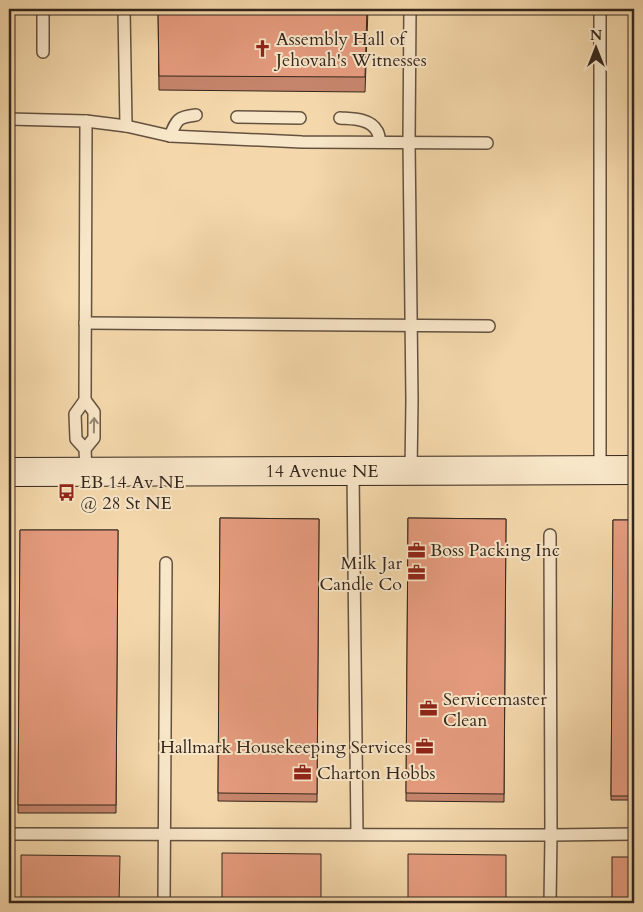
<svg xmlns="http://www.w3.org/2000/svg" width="643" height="912" font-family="Cardo,serif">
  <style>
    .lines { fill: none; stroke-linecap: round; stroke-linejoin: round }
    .lane-casing { stroke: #645240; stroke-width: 14 }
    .secondary-casing { stroke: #34261c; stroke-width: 30 }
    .lane { stroke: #f8e6c8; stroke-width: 11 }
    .secondary { stroke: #f8e6c8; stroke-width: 28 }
    .wall { fill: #c5856c; stroke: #34261c }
    .building { fill: #e59b7e; stroke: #34261c }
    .oneway { stroke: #968672 }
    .labels { text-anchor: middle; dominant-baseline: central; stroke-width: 4; stroke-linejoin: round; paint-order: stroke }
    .poi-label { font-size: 18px; fill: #34261c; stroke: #f8e6c8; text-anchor: start }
    .street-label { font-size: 18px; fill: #34261c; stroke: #f8e6c8 }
  </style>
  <rect width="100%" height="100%" fill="#f4d8ab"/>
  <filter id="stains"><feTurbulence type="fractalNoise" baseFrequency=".004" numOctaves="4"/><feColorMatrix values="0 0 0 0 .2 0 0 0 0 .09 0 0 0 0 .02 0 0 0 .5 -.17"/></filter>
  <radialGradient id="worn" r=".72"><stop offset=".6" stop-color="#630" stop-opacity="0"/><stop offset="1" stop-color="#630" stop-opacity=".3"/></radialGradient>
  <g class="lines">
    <defs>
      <g id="lane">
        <polyline points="43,9 43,52"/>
        <polyline points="124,9 126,126"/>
        <polyline points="410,9 409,142 412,400 411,471"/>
        <polyline points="237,117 300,118"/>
        <path d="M340,118c12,1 30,0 37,13 2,3 2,7 3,11"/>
        <polyline points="9,119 86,121 126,126 170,136 302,142 487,143"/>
        <path d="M170,136c7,-17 8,-19 26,-21"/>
        <polyline points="85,323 489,326"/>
        <polyline points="85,400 94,412 94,438 85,449"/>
        <polyline points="600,470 600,9"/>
        <polyline points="86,471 85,449 76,439 75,414 85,400 86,121"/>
        <polyline points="353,471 357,834"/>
        <polyline points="550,535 551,835 634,834"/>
        <polyline points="9,834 551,835 550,903"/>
        <polyline points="164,903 166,563"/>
      </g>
      <polyline id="secondary" points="9,472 634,470"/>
    </defs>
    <!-- lane casing -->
    <use href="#lane" class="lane-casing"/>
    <!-- secondary casing -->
    <use href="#secondary" class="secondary-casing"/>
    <!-- lane -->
    <use href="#lane" class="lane"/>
    <!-- secondary -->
    <use href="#secondary" class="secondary"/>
  </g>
  <!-- wall -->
  <g class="wall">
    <polygon points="158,9 368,9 365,92 159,90"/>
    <polygon points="220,518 319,519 317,802 218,801"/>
    <polygon points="408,518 506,519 504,802 406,801"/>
    <polygon points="613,520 634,520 634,800 611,800"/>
    <polygon points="20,530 118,530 116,813 18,813"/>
  </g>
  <!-- building -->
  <g class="building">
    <polygon points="158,9 367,9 365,77 159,76"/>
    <polygon points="220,518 319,519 317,794 218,793"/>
    <polygon points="408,518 506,519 504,794 406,793"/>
    <polygon points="613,520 634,520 634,796 611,796"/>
    <polygon points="20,530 118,530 116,805 18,805"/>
    <polygon points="222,853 321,854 321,903 222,903"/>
    <polygon points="408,854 506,855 506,903 408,903"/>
    <polygon points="21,855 120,856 119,903 21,903"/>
    <rect x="612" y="857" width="22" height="46"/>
  </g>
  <!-- one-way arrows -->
  <defs><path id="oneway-shaft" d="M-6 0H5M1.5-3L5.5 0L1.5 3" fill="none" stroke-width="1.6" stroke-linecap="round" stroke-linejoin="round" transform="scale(1.25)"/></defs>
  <use class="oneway" href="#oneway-shaft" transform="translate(94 425) rotate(-89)"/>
  <!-- icons -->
  <defs>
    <symbol id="church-bare" viewBox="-9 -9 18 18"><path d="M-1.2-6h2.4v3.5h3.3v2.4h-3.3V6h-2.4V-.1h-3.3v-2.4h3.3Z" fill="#8f2418" stroke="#f8e6c8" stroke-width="2.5" paint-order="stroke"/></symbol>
    <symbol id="bus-bare" viewBox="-9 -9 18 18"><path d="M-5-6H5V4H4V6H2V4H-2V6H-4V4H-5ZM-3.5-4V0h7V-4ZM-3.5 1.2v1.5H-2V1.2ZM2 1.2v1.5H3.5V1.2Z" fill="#8f2418" stroke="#f8e6c8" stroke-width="2.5" paint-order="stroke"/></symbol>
    <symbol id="office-bare" viewBox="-9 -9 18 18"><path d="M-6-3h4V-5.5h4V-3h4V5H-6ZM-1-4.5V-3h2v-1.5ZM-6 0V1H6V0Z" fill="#8f2418" stroke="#f8e6c8" stroke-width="2.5" paint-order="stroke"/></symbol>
  </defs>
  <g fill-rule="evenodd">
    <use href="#church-bare" x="250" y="36" width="25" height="25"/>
    <use href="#bus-bare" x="54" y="480" width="25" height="25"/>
    <use href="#office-bare" x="404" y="538" width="25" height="25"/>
    <use href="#office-bare" x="404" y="560" width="25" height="25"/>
    <use href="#office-bare" x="416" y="696" width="25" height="25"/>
    <use href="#office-bare" x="412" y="734" width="25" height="25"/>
    <use href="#office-bare" x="290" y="760" width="25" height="25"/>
  </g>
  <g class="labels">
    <!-- poi labels -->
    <g class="poi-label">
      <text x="276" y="39">Assembly Hall of<tspan x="276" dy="21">Jehovah's Witnesses</tspan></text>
      <text x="80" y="482">EB 14 Av NE<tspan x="80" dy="21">@ 28 St NE</tspan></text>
      <text x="430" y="550">Boss Packing Inc</text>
      <text x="402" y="563" text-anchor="end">Milk Jar<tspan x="402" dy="21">Candle Co</tspan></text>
      <text x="443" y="699">Servicemaster<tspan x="443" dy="21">Clean</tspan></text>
      <text x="411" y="747" text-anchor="end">Hallmark Housekeeping Services</text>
      <text x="317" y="773">Charton Hobbs</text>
    </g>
    <!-- street labels -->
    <g class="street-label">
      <text x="322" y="471">14 Avenue NE</text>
    </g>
  </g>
  <!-- margin -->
  <rect width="643" height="912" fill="none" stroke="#f4d8ab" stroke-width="30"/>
  <rect x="10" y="10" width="623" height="892" fill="none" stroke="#34261c" stroke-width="2.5"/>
  <rect x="15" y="15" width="613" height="882" fill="none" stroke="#34261c"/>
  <!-- north arrow -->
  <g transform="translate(596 48)" stroke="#f8e6c8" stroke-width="4" paint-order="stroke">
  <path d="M0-4L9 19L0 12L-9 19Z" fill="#34261c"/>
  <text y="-8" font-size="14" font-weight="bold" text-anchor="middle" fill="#34261c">N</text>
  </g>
  <rect width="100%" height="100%" filter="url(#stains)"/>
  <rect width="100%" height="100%" fill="url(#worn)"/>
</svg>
